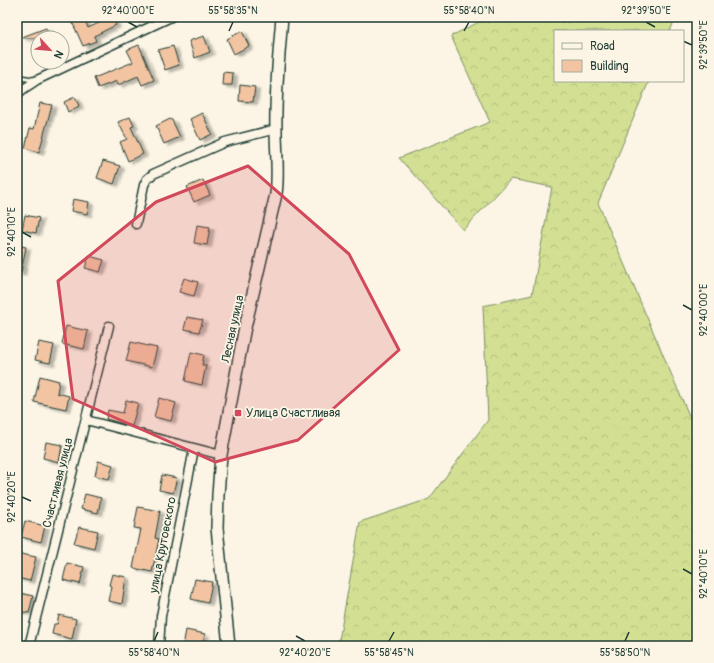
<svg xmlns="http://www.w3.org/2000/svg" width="714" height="663" font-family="Pangolin,sans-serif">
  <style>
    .forest { fill: url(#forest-crowns); stroke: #798e64 }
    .building { fill: #f3c4a2; stroke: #1f3d34; filter: url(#shadow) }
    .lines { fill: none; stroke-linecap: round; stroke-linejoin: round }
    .lane-casing { stroke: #1f3d34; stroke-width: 7 }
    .street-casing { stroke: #1f3d34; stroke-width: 11 }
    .secondary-casing { stroke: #1f3d34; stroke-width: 14 }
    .lane { stroke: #fcf5e5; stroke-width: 4 }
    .street { stroke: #fcf5e5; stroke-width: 8 }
    .secondary { stroke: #fcf5e5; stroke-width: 11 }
    .marked { fill: #d1495b; fill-opacity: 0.2; stroke: #d1495b; stroke-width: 3; stroke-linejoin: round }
    .ticks { fill: none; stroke: #1f3d34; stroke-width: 1.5 }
    .poi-dot { fill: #d1495b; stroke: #fcf5e5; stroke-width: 1.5 }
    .labels { text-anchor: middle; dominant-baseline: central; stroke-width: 3.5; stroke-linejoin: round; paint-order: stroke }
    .street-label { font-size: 12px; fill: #1f3d34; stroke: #fcf5e5 }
    .poi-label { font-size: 12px; fill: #1f3d34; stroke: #fcf5e5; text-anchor: start }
    .neatline { fill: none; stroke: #1f3d34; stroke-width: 1.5 }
    .ticks-label { font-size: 10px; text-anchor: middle; fill: #1f3d34 }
  </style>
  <defs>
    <pattern id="forest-crowns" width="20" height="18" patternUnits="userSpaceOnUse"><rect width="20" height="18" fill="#d3e093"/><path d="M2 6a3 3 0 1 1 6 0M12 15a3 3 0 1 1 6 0" fill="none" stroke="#b5c17f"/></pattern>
    <filter id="shadow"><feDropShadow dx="4.5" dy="2.5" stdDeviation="1" flood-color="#0004"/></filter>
  </defs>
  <rect width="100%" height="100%" fill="#fcf5e5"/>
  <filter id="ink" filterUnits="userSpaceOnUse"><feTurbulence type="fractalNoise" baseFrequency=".025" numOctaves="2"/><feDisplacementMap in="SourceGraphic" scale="8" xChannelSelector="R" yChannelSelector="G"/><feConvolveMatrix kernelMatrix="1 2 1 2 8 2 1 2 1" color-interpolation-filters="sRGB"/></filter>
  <g filter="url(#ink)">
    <!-- forest -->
    <polygon class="forest" points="489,17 676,17 670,31 555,31 555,81 649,81 598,203 697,434 697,646 338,646 360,522 429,499 488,420 483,306 532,295 552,187 511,179 463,230 399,158 490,122 451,36"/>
    <!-- building -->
    <g class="building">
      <polygon points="70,17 84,17 88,28 112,17 116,25 94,36 96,41 83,46"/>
      <polygon points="46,28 50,38 22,38 22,37"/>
      <polygon points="242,31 249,46 234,54 227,39"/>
      <polygon points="204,36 210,52 195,58 189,41"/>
      <polygon points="139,45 154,80 142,85 138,76 118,85 117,81 98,88 94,78 133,62 127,50"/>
      <polygon points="173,46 179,65 165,70 158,50"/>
      <polygon points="223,72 233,73 232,85 222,85"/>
      <polygon points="240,85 255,87 253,102 239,101"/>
      <polygon points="75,97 79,106 68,112 64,102"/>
      <polygon points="40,103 52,105 39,152 25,148 30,128 34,129"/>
      <polygon points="202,113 212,134 200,140 190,119"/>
      <polygon points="130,117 134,126 131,127 143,154 128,161 120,142 127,139 118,122"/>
      <polygon points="170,119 172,120 180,137 164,144 156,126"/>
      <polygon points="103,161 120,166 114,184 97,178"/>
      <polygon points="203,180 210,195 194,202 187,187"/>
      <polygon points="73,199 89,202 87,214 71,211"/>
      <polygon points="25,215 39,218 36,233 22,230"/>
      <polygon points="197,225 210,227 207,245 194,243"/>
      <polygon points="17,245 26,247 21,273 17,273"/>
      <polygon points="89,256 104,260 100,272 85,268"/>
      <polygon points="184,278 198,282 194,296 179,292"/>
      <polygon points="187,317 203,320 199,332 184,329"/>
      <polygon points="66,326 88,331 84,349 62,344"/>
      <polygon points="39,342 54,345 50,363 35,360"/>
      <polygon points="131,342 157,348 152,367 126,361"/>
      <polygon points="191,352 204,355 202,365 206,365 202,385 185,381"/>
      <polygon points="40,376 59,381 57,393 69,396 66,409 34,402"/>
      <polygon points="159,398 176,403 171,421 154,417"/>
      <polygon points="126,400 138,403 132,426 106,419 108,410 123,413"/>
      <polygon points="46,442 62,445 59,462 43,458"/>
      <polygon points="98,461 113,465 109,479 95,476"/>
      <polygon points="162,475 177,478 173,493 159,490"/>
      <polygon points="85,494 101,498 98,513 81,509"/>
      <polygon points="138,507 160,511 155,538 159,539 152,572 133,568 141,529 134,528"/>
      <polygon points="25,521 45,526 41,542 21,537"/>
      <polygon points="79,527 98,531 94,548 74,543"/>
      <polygon points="21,554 36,557 30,581 17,578 17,560 19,560"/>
      <polygon points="67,563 84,567 80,584 63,580"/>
      <polygon points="112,574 126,577 122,604 108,601 111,586 109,585"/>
      <polygon points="195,579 212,582 208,603 191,599"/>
      <polygon points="20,593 33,596 29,613 17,611"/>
      <polygon points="59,615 76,619 72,639 52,634 54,624 57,624"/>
      <polygon points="186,630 205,634 202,646 183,646"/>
    </g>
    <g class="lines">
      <defs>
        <polyline id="lane" points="17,77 36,80"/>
        <g id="street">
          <polyline points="17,96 22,90 37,80 171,17"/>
          <polyline points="136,224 144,185 147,179 153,174 225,142 276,129"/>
          <polyline points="86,420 221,455"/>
          <polyline points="29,646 109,326"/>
          <polyline points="159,646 161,616 194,449"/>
        </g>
        <path id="secondary" d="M229,646l-12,-118 1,-33 3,-40 23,-123 32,-138c3,-21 0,-43 0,-64 -1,-38 3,-76 6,-113"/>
      </defs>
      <!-- lane casing -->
      <use href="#lane" class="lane-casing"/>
      <!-- street casing -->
      <use href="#street" class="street-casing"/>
      <!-- secondary casing -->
      <use href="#secondary" class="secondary-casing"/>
      <!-- lane -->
      <use href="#lane" class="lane"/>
      <!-- street -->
      <use href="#street" class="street"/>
      <!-- secondary -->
      <use href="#secondary" class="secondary"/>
    </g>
  </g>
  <!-- marked area -->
  <path class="marked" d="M248,166l101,88 50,96 -101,90 -83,22 -142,-63 -15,-118 98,-79z"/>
  <!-- ticks -->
  <path class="ticks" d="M128,22l9,5M646,22l9,5M229,31l4,-9M464,31l5,-9M683,41l9,4M22,232l9,5M683,305l9,5M22,497l9,4M683,569l9,5M296,636l9,5M154,641l4,-9M389,641l5,-9M625,641l4,-9"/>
  <!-- markers -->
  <rect class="poi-dot" x="234" y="409" width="8" height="8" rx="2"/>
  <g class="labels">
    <!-- street labels -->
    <g class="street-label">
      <text transform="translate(233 329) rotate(-78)">Лесная улица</text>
      <text transform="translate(58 483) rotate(-76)">Счастливая улица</text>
      <text transform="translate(163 545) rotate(-79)">улица Крутовского</text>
    </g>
    <!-- poi labels -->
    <g class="poi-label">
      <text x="246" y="413">Улица Счастливая</text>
    </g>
  </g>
  <!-- margin -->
  <rect width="714" height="663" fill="none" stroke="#fcf5e5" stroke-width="44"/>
  <!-- legend -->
  <rect x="554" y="30" width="130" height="52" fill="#fcf5e5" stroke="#a4ab9e"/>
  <rect x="562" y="43" width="20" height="6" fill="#fcf5e5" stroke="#a4ab9e"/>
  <text x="590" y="50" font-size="12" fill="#1f3d34">Road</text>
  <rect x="562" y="60" width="20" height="12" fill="#f3c4a2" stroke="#a4ab9e"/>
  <text x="590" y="70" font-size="12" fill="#1f3d34">Building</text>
  <!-- north arrow -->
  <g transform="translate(50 50) rotate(117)"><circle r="19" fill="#fcf5e5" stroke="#a4ab9e"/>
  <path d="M0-3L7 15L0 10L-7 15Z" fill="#d1495b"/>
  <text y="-6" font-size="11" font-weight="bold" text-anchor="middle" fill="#1f3d34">N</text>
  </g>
  <rect x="22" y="22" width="670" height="619" class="neatline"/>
  <g class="ticks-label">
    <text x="128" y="14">92°40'00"E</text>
    <text x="233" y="14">55°58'35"N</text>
    <text x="469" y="14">55°58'40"N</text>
    <text x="646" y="14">92°39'50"E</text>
    <text transform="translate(703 45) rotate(-90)" y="4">92°39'50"E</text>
    <text transform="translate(11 232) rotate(-90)" y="4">92°40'10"E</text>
    <text transform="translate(703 310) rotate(-90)" y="4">92°40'00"E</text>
    <text transform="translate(11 497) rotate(-90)" y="4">92°40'20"E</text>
    <text transform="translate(703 574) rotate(-90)" y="4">92°40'10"E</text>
    <text x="154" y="656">55°58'40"N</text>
    <text x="305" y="656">92°40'20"E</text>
    <text x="389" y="656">55°58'45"N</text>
    <text x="625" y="656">55°58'50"N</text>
  </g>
</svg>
